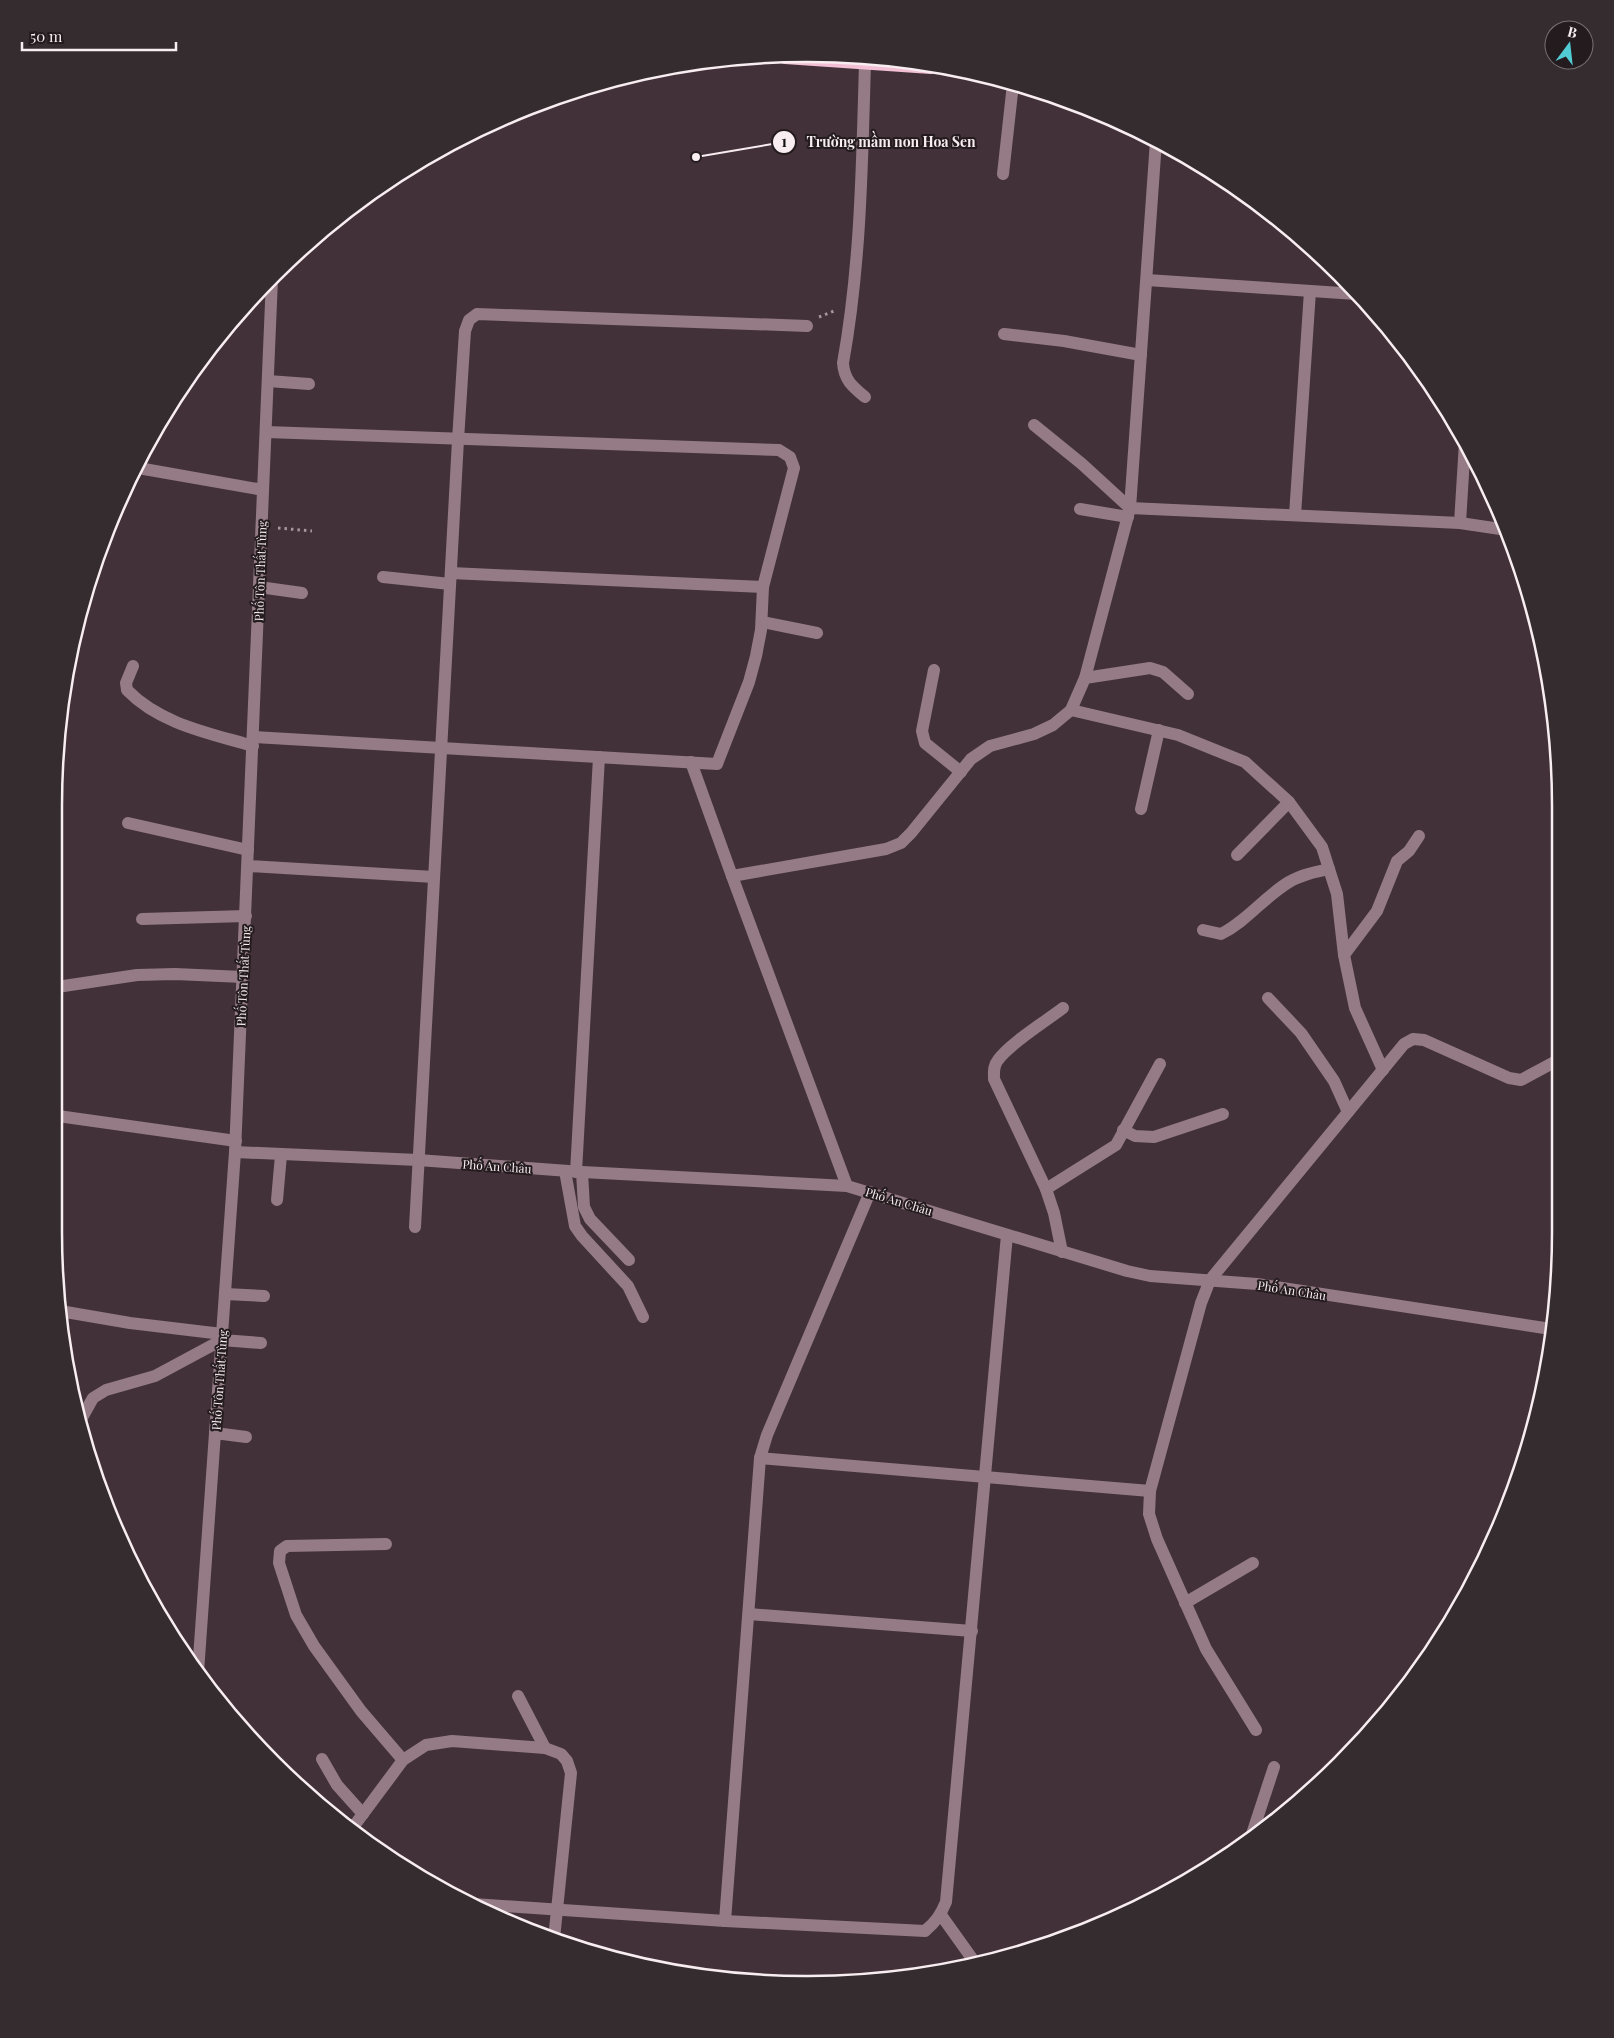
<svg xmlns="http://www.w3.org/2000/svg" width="1614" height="2038" font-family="'Playfair Display',serif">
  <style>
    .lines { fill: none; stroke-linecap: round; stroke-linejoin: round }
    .path { stroke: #a5979d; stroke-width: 3; stroke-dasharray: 2.5 4; stroke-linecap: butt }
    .minor { stroke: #947b85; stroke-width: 12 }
    .major { stroke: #f2bfd4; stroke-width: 12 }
    .labels { text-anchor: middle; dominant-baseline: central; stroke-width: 4; stroke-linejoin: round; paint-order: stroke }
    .street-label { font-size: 12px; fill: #f8edf1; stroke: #231b1e }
    .rim { fill: none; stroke: #f8edf1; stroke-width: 2.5 }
    .leader { fill: none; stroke: #f8edf1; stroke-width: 2 }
    .callout-dot { fill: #f8edf1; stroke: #231b1e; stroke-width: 2 }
    .mark-label { font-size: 15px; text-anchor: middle; font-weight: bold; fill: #111 }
    .callout-label { font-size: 14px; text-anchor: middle; font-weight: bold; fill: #f8edf1; stroke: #231b1e; stroke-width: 4; stroke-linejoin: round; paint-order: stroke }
  </style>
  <rect width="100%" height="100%" fill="#423138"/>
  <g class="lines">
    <!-- path -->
    <g class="path">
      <polyline points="819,317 834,311"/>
      <polyline points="278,528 312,531"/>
    </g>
    <!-- minor -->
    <g class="minor">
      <polyline points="1003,174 1013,84"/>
      <polyline points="1147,280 1356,294"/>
      <polyline points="1004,334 1064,341 1141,355"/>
      <polyline points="268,381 309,384"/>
      <path d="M865,397c-12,-10 -21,-17 -22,-34 18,-100 19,-199 22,-300"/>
      <polyline points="1034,425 1082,464 1130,508 1460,523 1507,530"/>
      <polyline points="144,469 263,490"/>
      <polyline points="1080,509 1128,517"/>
      <polyline points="1295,515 1310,291"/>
      <polyline points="1460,523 1465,442"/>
      <polyline points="451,573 763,587"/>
      <polyline points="383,577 450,584"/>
      <polyline points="259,587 302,593"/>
      <polyline points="762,622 817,633"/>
      <path d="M133,666l-7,17 1,7c33,34 82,43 126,56"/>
      <polyline points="934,670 922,731 925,743 961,772"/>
      <polyline points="1085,678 1150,668 1163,672 1188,694"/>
      <polyline points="1071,710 1178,735 1245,762 1289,802 1322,847 1337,894 1344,955 1355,1008 1383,1070"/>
      <polyline points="253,737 717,764 749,682 756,656 761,630 763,587 794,468 790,457 779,450 266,432"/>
      <polyline points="691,762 732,876 847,1186"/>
      <polyline points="1141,809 1159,730"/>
      <polyline points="128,823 248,850"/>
      <polyline points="1237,855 1289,802"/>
      <polyline points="248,866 434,877"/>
      <polyline points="732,876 886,849 901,843 911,833 971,759 990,746 1034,734 1053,725 1071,710 1085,678 1130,508 1156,141"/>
      <polyline points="142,919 246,916"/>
      <path d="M1203,930l18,4c26,-13 43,-37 68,-52 12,-7 26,-10 40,-13"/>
      <polyline points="1344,955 1377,911 1397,861 1409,851 1419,836"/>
      <polyline points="57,987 137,975 175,974 243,977"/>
      <polyline points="1268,998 1301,1033 1334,1081 1348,1112"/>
      <polyline points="58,1116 236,1141"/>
      <polyline points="1123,1130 1135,1136 1154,1137 1223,1114"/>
      <polyline points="235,1152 418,1160 582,1172 847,1186 1127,1271 1150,1276 1257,1284 1551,1329"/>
      <polyline points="565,1171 575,1226 582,1236 628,1286 643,1317"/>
      <polyline points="576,1172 599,757"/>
      <polyline points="582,1172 584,1207 590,1219 629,1260"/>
      <polyline points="1046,1189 1116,1145 1160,1064"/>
      <polyline points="277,1200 281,1155"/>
      <polyline points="415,1227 458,440 465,331 469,320 477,314 807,326"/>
      <path d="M1062,1252l-8,-39 -8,-24 -52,-110c0,-7 -1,-13 4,-19 11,-16 48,-39 65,-52"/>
      <polyline points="225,1294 264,1296"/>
      <polyline points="60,1311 130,1323 222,1334"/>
      <polyline points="79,1423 93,1398 106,1390 155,1376 222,1340 261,1343"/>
      <polyline points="215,1433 246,1437"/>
      <polyline points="760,1458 1150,1491"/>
      <polyline points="386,1544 287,1546 280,1551 279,1563 296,1615 314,1646 361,1711 403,1760"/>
      <polyline points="1185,1603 1253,1563"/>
      <polyline points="749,1614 972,1631"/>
      <polyline points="198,1672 235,1152 272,279"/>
      <polyline points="518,1696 545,1748"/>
      <polyline points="1256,1730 1206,1649 1157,1539 1149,1514 1150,1491 1201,1303 1210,1280 1404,1044 1413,1039 1424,1040 1509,1078 1521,1080 1560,1059"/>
      <polyline points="322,1759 337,1785 363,1814"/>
      <polyline points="351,1830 403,1760 426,1745 452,1741 545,1748 561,1754 567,1761 571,1773 554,1939"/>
      <polyline points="1252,1834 1274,1767"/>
      <path d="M473,1904l252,17 200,10c11,-9 16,-17 21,-29l61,-667"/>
      <polyline points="941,1915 976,1964"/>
      <polyline points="725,1921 760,1458 767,1435 870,1192"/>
    </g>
    <!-- major -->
    <polyline class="major" points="785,58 931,68"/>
  </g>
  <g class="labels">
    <!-- street labels -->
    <g class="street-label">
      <text transform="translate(260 571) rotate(-88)">Phố Tôn Thất Tùng</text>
      <text transform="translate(243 976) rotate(-87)">Phố Tôn Thất Tùng</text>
      <text transform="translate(497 1166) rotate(4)">Phố An Châu</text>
      <text transform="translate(899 1201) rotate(17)">Phố An Châu</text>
      <text transform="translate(1292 1290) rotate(9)">Phố An Châu</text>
      <text transform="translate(219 1380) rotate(-86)">Phố Tôn Thất Tùng</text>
    </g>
  </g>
  <!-- crop -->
  <path d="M0 0H1614V2038H0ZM806 62H808A744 744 0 0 1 1552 806V1232A744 744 0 0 1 808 1976H806A744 744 0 0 1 62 1232V806A744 744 0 0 1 806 62Z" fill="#342c2f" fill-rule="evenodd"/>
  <path class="rim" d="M806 62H808A744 744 0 0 1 1552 806V1232A744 744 0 0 1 808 1976H806A744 744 0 0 1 62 1232V806A744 744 0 0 1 806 62Z"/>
  <!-- callouts -->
  <path class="leader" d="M696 157L784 142"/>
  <g class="callout-dot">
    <circle cx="696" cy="157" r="5"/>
    <circle cx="784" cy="142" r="12"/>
  </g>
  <g class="mark-label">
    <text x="784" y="147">1</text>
  </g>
  <g class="callout-label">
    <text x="891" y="147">Trường mầm non Hoa Sen</text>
  </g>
  <!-- north arrow -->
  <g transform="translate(1569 45) rotate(15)"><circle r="24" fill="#231b1e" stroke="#786f72"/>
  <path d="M0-4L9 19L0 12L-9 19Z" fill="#51ccd5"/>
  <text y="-8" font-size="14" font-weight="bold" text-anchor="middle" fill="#f8edf1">B</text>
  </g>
  <!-- scale -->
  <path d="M22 42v8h154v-8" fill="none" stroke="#f8edf1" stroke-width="2.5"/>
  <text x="30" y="42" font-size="15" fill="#f8edf1" stroke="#231b1e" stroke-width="4" paint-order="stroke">50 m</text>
</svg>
